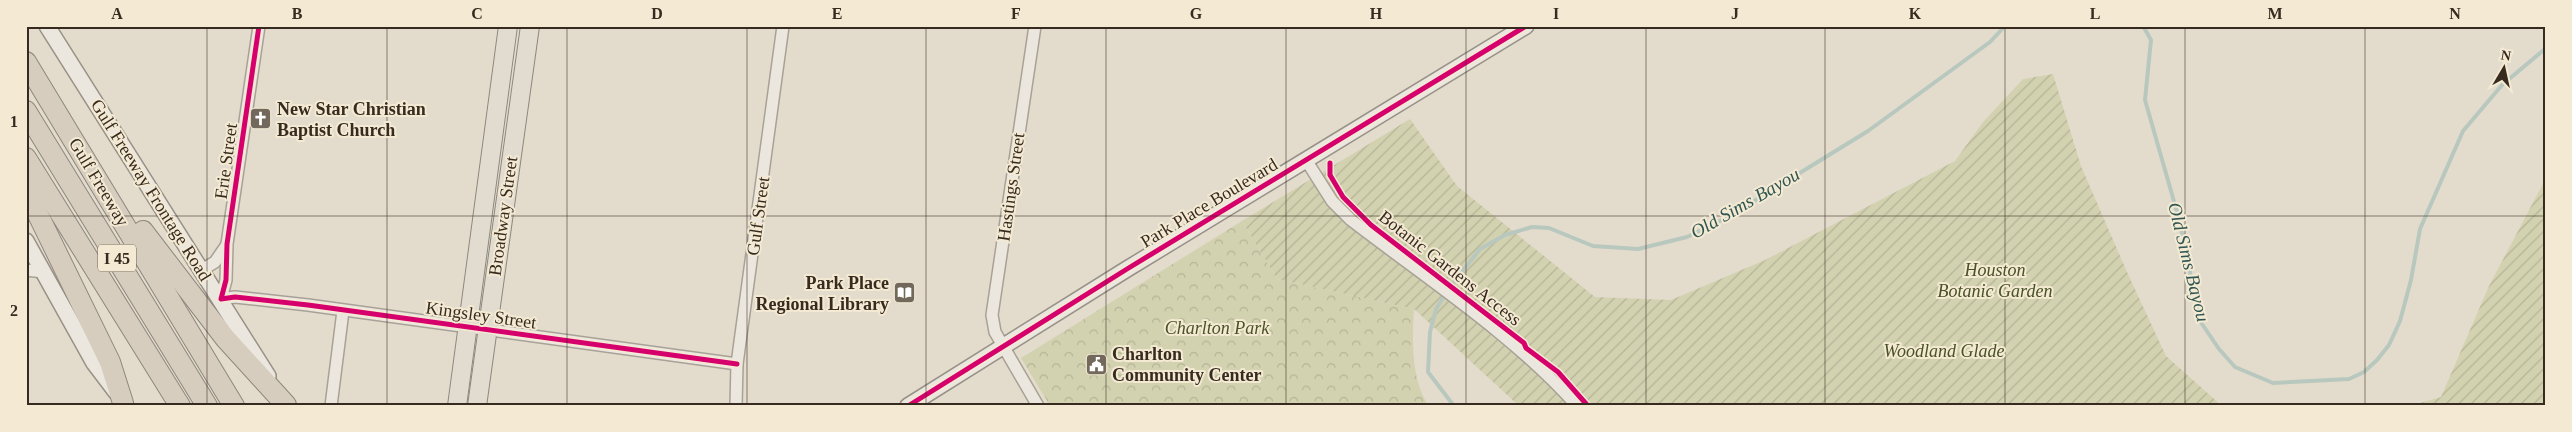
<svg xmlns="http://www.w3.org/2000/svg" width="2572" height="432" font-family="Georgia,serif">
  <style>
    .park { fill: url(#park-crowns) }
    .garden { fill: url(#garden-furrows) }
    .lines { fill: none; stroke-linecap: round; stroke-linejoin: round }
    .stream { stroke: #b8c8be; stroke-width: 4 }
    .street-casing { stroke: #a8a196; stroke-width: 14 }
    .secondary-casing { stroke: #989186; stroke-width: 18 }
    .primary-casing { stroke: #8e877d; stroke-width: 20 }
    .highway-casing { stroke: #8e877d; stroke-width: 22 }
    .street { stroke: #ece7de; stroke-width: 11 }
    .secondary { stroke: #ece7de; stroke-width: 15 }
    .primary { stroke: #e2dcd0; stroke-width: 18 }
    .highway { stroke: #d6cdbf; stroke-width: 20 }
    .cycleway-casing { stroke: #f4ead3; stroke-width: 8 }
    .cycleway { stroke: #d6006c; stroke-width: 5 }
    .grid { fill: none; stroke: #372a1f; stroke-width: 1; stroke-opacity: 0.55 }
    .labels { text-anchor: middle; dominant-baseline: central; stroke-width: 4; stroke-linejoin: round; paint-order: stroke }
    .shield { fill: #f4ead3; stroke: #706455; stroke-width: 1 }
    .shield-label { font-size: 16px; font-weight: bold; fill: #372a1f }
    .poi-label { font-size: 18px; font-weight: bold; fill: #372a1f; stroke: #f4ead3; text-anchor: start }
    .street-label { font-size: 18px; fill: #372a1f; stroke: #f4ead3 }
    .park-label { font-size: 18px; font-style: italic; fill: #485226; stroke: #f4ead3 }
    .water-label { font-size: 19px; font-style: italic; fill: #2f5652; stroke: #f4ead3 }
    .neatline { fill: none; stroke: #372a1f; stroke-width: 2 }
    .grid-label { font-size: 16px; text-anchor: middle; font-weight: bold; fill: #372a1f }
  </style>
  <defs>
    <pattern id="park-crowns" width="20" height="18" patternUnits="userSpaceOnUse" patternTransform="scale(1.25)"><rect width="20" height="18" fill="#d2d2b0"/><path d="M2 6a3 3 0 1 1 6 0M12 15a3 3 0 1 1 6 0" fill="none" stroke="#b5b497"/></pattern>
    <pattern id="garden-furrows" width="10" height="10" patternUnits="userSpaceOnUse" patternTransform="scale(1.25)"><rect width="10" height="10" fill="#d2d2b0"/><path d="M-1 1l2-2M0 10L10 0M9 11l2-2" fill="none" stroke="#b5b497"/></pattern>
  </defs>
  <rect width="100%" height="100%" fill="#e3dccd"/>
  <!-- park -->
  <path class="park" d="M1242,221l35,58 137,30c-2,29 -3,72 15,97h-379l-29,-48z"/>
  <!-- garden -->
  <g class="garden">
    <polygon points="2053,74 2081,166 2127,272 2166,356 2222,406 1519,406 1414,309 1277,279 1242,221 1410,119 1457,186 1595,297 1671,300 1765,260 1955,161 1983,122 2023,79"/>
    <polygon points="2546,178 2546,406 2409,406 2441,397 2489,286"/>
  </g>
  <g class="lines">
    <!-- stream -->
    <g class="stream">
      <polyline points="2143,26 2151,40 2145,100 2179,219 2200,321 2219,349 2235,367 2273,383 2349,379 2364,372 2377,360 2389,345 2400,321 2411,280 2420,229 2463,131 2502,85 2546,48"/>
      <polyline points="1454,406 1428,372 1430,332 1436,309 1449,288 1480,249 1505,235 1532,227 1549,228 1593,246 1638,249 1687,237 1728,217 1868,131 1990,42 2005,26"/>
    </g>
    <defs>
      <g id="street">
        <polyline points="259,26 227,244 226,280 221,299 235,297 308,305 737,364"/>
        <polyline points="1035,26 992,315 995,332 1038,406"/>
        <path d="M1306,160l26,41 19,19c75,58 163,115 226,186"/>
        <polyline points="26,270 43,272"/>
        <polyline points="202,270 215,262 226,246"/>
        <polyline points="331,406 343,311"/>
        <polyline points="736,406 737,364 783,26"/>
      </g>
      <g id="secondary">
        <polyline points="47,26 268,376"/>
        <polyline points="26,241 94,363 116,392"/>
        <polyline points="908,406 1127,269 1526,26"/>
      </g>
      <g id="primary">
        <polyline points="457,406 508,26"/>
        <polyline points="477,406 530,26"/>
      </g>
      <g id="highway">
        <polyline points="26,62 234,406"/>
        <polyline points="26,111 207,406"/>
        <polyline points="26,158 180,406"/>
        <polyline points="26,190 110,362 123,403"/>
        <polyline points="143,231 225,338 286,405"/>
      </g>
    </defs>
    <!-- street casing -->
    <use href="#street" class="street-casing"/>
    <!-- secondary casing -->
    <use href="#secondary" class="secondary-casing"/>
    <!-- primary casing -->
    <use href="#primary" class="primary-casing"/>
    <!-- highway casing -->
    <use href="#highway" class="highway-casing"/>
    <!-- street -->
    <use href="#street" class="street"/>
    <!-- secondary -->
    <use href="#secondary" class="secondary"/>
    <!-- primary -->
    <use href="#primary" class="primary"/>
    <!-- highway -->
    <use href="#highway" class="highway"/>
    <defs>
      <g id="cycleway">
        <polyline points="259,26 227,244 226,280 221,299 235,297 308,305 737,364"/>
        <polyline points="1330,163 1330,175 1343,197 1371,225 1524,343 1526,348 1558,372 1588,406"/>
        <polyline points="908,406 1127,269 1526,26"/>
      </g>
    </defs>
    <!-- cycleway casing -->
    <use href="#cycleway" class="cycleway-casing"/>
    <!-- cycleway -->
    <use href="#cycleway" class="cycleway"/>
  </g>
  <!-- grid -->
  <path class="grid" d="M207,26v380M387,26v380M567,26v380M747,26v380M926,26v380M1106,26v380M1286,26v380M1466,26v380M1646,26v380M1825,26v380M2005,26v380M2185,26v380M2365,26v380M26,216h2520"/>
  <!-- icons -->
  <defs>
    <symbol id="church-square" viewBox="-11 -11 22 22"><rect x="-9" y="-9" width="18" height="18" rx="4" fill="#73685c" stroke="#f4ead3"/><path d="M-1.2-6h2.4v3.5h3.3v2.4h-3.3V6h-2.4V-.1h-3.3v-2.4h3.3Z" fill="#fff"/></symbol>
    <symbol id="library-square" viewBox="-11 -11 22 22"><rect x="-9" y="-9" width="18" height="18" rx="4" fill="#73685c" stroke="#f4ead3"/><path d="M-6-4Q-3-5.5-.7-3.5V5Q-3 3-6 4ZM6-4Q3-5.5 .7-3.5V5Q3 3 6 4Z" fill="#fff"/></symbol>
    <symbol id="civic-square" viewBox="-11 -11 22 22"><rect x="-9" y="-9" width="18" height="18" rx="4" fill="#73685c" stroke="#f4ead3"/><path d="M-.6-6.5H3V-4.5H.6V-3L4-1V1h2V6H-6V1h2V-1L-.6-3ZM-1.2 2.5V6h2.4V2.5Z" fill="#fff"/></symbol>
  </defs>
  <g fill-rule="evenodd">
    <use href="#church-square" x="248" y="106" width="25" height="25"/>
    <use href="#library-square" x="892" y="280" width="25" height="25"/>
    <use href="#civic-square" x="1084" y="352" width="25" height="25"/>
  </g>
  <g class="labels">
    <!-- shield labels -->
    <rect class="shield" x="98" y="244.5" width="38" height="27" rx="4"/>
    <g class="shield-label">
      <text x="117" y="258">I 45</text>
    </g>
    <!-- poi labels -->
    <g class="poi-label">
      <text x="277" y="109">New Star Christian<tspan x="277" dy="21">Baptist Church</tspan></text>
      <text x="889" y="283" text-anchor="end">Park Place<tspan x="889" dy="21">Regional Library</tspan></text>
      <text x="1112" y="354">Charlton<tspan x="1112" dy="21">Community Center</tspan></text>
    </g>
    <!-- street labels -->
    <g class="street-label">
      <text transform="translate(226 161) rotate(-82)">Erie Street</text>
      <text transform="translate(99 182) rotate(59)">Gulf Freeway</text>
      <text transform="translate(1011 187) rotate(-82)">Hastings Street</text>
      <text transform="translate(151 190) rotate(58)">Gulf Freeway Frontage Road</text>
      <text transform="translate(1209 203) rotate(-31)">Park Place Boulevard</text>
      <text transform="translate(503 216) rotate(-82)">Broadway Street</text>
      <text transform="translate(758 216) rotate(-82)">Gulf Street</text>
      <text transform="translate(1450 268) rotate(38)">Botanic Gardens Access</text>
      <text transform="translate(481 315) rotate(8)">Kingsley Street</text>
    </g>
    <!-- park labels -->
    <g class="park-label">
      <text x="1995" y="270">Houston<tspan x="1995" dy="21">Botanic Garden</tspan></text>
      <text x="1217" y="328">Charlton Park</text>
      <text x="1944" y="351">Woodland Glade</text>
    </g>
    <!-- water labels -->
    <g class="water-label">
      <text transform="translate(1745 203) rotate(-30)">Old Sims Bayou</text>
      <text transform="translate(2189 262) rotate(76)">Old Sims Bayou</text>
    </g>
  </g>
  <!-- border -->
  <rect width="2572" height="432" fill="none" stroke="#f4ead3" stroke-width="55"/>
  <!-- north arrow -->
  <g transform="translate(2504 68) rotate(9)" stroke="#f4ead3" stroke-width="4" paint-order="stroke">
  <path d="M0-4L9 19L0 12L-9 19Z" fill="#372a1f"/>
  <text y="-8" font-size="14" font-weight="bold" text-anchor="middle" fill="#372a1f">N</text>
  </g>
  <rect x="28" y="28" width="2516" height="376" class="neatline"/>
  <g class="grid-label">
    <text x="117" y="19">A</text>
    <text x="297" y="19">B</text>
    <text x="477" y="19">C</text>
    <text x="657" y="19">D</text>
    <text x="837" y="19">E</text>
    <text x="1016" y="19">F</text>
    <text x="1196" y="19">G</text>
    <text x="1376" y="19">H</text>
    <text x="1556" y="19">I</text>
    <text x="1735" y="19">J</text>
    <text x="1915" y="19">K</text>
    <text x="2095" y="19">L</text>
    <text x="2275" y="19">M</text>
    <text x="2455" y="19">N</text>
    <text x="14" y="127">1</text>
    <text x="14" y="316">2</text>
  </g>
</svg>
